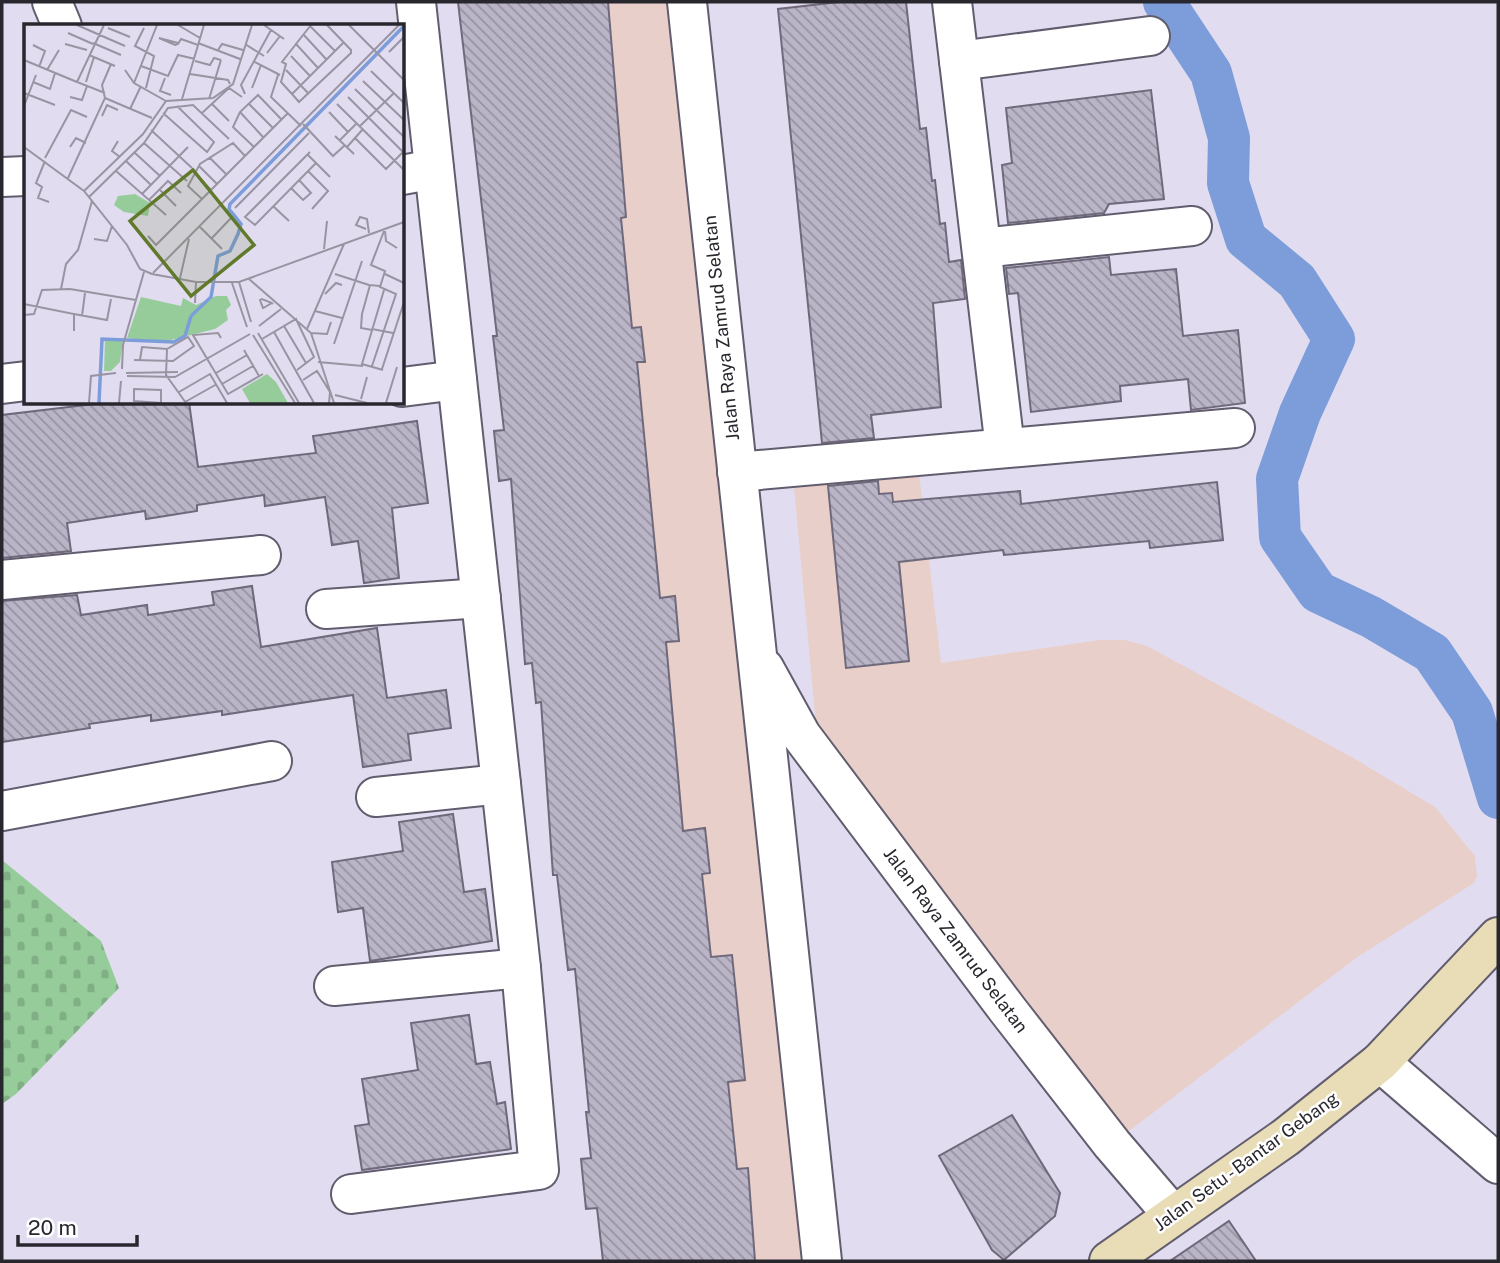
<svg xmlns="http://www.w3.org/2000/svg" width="1500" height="1263" font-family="'Public Sans',sans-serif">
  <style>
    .commercial { fill: #e9cfca }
    .cemetery { fill: url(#cemetery-stones) }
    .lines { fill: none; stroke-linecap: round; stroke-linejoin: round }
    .canal { stroke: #7c9dd9; stroke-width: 42 }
    .building { fill: url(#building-back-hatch); stroke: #6f697b; stroke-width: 2 }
    .minor-casing { stroke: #625d6e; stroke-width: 42 }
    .tertiary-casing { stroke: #625d6e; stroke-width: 42 }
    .secondary-casing { stroke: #625d6e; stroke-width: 42 }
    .minor { stroke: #fff; stroke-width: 38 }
    .tertiary { stroke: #fff; stroke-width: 38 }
    .secondary { stroke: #e8ddb7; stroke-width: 38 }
    .labels { text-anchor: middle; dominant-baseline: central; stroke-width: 5; stroke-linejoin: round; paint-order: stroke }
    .street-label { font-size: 18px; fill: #29272e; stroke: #fff }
    .inset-river { fill: none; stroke: #7c9dd9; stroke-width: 3.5 }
    .inset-road { fill: none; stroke: #9894a2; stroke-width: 2 }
    .view { fill: #60792b; fill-opacity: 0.15; stroke: #60792b; stroke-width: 3.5 }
    .inset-edge { fill: none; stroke: #29272e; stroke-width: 3.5 }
  </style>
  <defs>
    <pattern id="cemetery-stones" width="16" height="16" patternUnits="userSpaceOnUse" patternTransform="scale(1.75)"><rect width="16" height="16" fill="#96cc9a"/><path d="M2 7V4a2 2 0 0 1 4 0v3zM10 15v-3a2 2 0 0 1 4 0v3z" fill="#81af85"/></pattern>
    <pattern id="building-back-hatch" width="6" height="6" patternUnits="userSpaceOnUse" patternTransform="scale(1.75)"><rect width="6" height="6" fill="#bab4c7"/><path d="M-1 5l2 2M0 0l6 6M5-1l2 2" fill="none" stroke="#9792a2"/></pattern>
  </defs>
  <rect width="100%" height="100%" fill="#e2dcf0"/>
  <!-- commercial -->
  <g class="commercial">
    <polygon points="537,2 687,2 822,1261 684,1261"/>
    <polygon points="917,456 941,663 1100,640 1125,640 1147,646 1355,759 1435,807 1475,856 1477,876 1474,883 1356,958 1112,1144 816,724 792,467"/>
  </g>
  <!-- cemetery -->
  <polygon class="cemetery" points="2,860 101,941 119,988 16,1094 2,1104"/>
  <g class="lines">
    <!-- canal -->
    <polyline class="canal" points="1164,2 1211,73 1229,138 1228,183 1246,239 1297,281 1334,339 1300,413 1277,479 1280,537 1318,592 1371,617 1432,653 1472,712 1498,798"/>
  </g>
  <!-- building -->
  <g class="building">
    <polygon points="458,2 608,2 626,217 621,218 632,328 641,327 645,362 637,362 660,598 675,596 679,641 666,642 683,831 705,828 710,873 702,874 711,957 732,955 745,1080 728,1082 737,1169 748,1168 755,1261 603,1261 597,1208 586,1209 581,1159 591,1158 586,1112 589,1112 575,969 568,970 557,875 553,875 541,702 536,703 532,663 525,664 511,479 499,481 494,431 504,430 493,336 497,336"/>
    <polygon points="839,2 906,2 920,129 926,128 932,181 935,180 940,224 945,223 949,262 961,260 965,299 933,303 941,407 871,415 874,438 822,443 778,9"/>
    <polygon points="1151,90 1164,199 1109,204 1104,213 1008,223 1002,165 1012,163 1006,108"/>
    <polygon points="1109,257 1111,275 1176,269 1183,336 1238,330 1245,403 1191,410 1188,379 1120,386 1121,401 1031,412 1018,293 1009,294 1006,268"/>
    <polygon points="111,402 189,402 198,467 316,453 313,436 417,421 428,503 392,508 399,578 364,583 358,541 332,545 325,497 265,506 264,495 197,505 197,511 146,519 145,511 67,523 71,551 2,558 2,415"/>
    <polygon points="878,481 879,494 892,493 893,502 1020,491 1021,504 1217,482 1223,540 1150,548 1149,541 1004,555 1003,550 899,562 909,661 846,668 828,486"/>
    <polygon points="252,586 261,647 377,628 387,698 446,690 451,728 408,734 411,760 363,767 353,695 222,715 222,711 151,721 151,715 89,724 90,728 2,742 2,601 77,595 81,615 147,605 148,615 214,605 212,592"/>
    <polygon points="453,814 464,892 485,889 492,941 370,961 363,908 338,912 332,862 403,851 399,822"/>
    <polygon points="469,1015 476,1064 490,1062 497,1104 505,1102 511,1149 362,1170 355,1126 369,1124 362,1079 418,1070 411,1023"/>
    <polygon points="1012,1115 1060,1193 1055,1216 1004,1260 992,1250 939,1156"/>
    <polygon points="1229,1221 1256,1261 1170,1261"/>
  </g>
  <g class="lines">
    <defs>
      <g id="minor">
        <polyline points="52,2 62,26"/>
        <polyline points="952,2 1005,448"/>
        <polyline points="959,61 1150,36"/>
        <polyline points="402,175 434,169"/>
        <polyline points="2,177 26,176"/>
        <polyline points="982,248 1192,226"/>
        <polyline points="2,384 26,381"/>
        <polyline points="402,387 457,380"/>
        <polyline points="737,472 1235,428"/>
        <polyline points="2,580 261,555"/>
        <polyline points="326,609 481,598"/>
        <polyline points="376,797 501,784"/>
        <polyline points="2,811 272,761"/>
        <polyline points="334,986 521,968"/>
        <polyline points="1380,1062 1498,1164"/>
        <polyline points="351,1194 539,1170 521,968 416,2"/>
      </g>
      <g id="tertiary">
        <polyline points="687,2 822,1261"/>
        <polyline points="764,668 801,735 1007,1009 1112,1144 1172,1214"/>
      </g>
      <polyline id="secondary" points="1109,1261 1286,1137 1380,1062 1498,937"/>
    </defs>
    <!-- minor casing -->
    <use href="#minor" class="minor-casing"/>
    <!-- tertiary casing -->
    <use href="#tertiary" class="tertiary-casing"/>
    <!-- secondary casing -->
    <use href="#secondary" class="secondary-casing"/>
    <!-- minor -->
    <use href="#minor" class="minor"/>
    <!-- tertiary -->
    <use href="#tertiary" class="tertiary"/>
    <!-- secondary -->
    <use href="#secondary" class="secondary"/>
  </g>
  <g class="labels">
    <!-- street labels -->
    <g class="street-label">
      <text transform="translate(721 328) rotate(-96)">Jalan Raya Zamrud Selatan</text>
      <text transform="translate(956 940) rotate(53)">Jalan Raya Zamrud Selatan</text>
      <text transform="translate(1246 1161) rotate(-36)">Jalan Setu - Bantar Gebang</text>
    </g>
  </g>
  <!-- overview -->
  <g transform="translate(24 24)">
    <rect width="380" height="380" fill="#e2dcf0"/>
    <path d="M81,316h18l-3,22 -9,9h-7z" fill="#96cc9a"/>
    <path d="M111,170l15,9 -2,13 -24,-4 -10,-7 4,-9z" fill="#96cc9a"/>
    <path d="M192,272h11l4,9 -5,5 2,10 -13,9 -52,13 -36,-4 14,-41 40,9 2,-8 13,7z" fill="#96cc9a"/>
    <path d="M243,350l9,8 12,21h-38l-8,-14z" fill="#96cc9a"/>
    <path class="inset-river" d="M167,292l20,-19 7,-41 12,-5 8,-17 3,-10 -12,-15 1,-5 174,-178M75,379l3,-64 72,3 11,-6 6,-20"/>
    <path class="inset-road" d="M53,1l48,21M80,1l-27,57 28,11M154,1l22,13M240,1l20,14M287,1l-15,19 22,24M303,1l24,25v3l-52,49 -7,-8 52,-52M325,1l55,55M286,2l25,25M84,4l22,9M120,4l-9,18 19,10 -8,32M44,9l25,11M279,10l23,25M69,19l28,12M154,19l-19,-5 16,7 3,-1 3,-5 17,6M174,19l42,16M41,20l22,6M221,20l19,12M9,21l12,6 -6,16M194,26l4,-6 21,6M365,28l15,-15M243,29l13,-17M65,31l26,11M267,32l19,20M0,36l53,22M171,37l15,4 4,-7 7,2M229,37l27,14M117,42l27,10 10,-21 17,4M23,46l12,-20M101,46l9,13 32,18M262,46l23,24M347,47l33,32M166,50l38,6 2,4M254,51l-7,22 30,29M141,54l-5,13 11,4M339,57l41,39M9,58l17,7 5,-16M62,58l8,-25M110,59l23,-58M228,64l9,-23M331,65l49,48M0,69l31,12M221,70l-4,-9 30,-55M268,70l-11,-12 5,-18 -4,-2 14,-18M46,73l12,3 5,-14M324,73l56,56M81,74l47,20M158,75l22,-74M185,75l12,-39M188,80l17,17M225,80l24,24M313,80l67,66M0,82l12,-31M106,85l11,-23M216,88l23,25M305,88l19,20M139,89l44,39 7,-10 -37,-36M178,89l27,-25 13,9M78,92l5,-11 11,5M279,100l30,32 12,-11M336,102l34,-33M127,106l41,38M311,112l19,18M331,114l31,31 18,-18M316,116l17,-17M94,117l-6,10 8,6M120,119l43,38M0,123l60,44 43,54 13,24 12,5 44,8h43l165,-60M46,123l6,-9 10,5M230,123l-21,-20 7,-15 18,-17 23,24M323,123l16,-18M286,128l-65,65 10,8 61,-62M111,129l25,23M283,130l23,23M185,133l17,17M21,134l26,-48 16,7M21,137l-9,22 6,4 -4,11 11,4M102,137l25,24M175,142l18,18M92,147l33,29 19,-19 13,12M284,147l20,20 -16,18M171,149l16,17M44,154l37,-80 -3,-13 9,-21M267,164l12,12 8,-7 -12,-13M135,165l17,17M60,167l59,-57 23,-33 47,-3 20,-14 19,-59M118,170l46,-47M65,173l55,-54 24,-35 25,-3 36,34M178,175l-14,-13 12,-22 33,-21 12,13M125,176l17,15M249,182l16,15M211,184l74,-75M175,202l23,23M342,205l-10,-4 4,-8 7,2 2,14M361,207l1,10 11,7M124,212l8,9 132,-132M70,215l13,2 5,-15M187,215l21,-22M300,225l3,-28M129,249l246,-248M311,250l34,11M361,250l19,9M156,254l9,-39M225,255l62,54 23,70M215,258l12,40M208,259l15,44M37,265l5,-25 12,-14 14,-49M301,270l11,-11 6,2M171,279l1,-21M248,279l-9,5 -3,-8 2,-1 10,4 1,1M0,280l50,10v17M291,287l27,7M50,290l33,6 4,-21M0,291l10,-1 8,-24 28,-1 66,11M58,292l3,-23M235,302l22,-17M260,302l22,37M283,305l37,-85M348,305l21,4M348,306l-11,-2 1,-14 8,-29 10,1M250,308l40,71M234,309l41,70M287,309l16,1 4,-12M229,311l42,68M197,314l-3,-5 -25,2 35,59 35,-20M238,315l34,-20 18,38 -17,13M310,320l28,-83M143,325l-1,26 20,28M220,326l15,26M110,336l39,1 21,-15 -6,-9 -21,12 -25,-2 -2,13M294,338l45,4M348,342l24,-72 -16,-7 5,-16 -14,-6 13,-34M98,345l1,-24 21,-73M358,345l22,-67M359,346l-21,-6 22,-74M102,349l52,-1M192,349l31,-18M103,352l48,1 75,-43M279,356l14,-9 13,21 -1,11M198,360l31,-18M110,365l27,1v13l-27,-2zM155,368l31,-18 17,29M311,371l32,8M337,375l6,-22M161,378l32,-18M65,379l2,-27 25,-3M95,379l2,-22M362,379l11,-36"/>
    <path class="view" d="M169,146l61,75 -63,51 -61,-75z"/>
    <rect width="380" height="380" class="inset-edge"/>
  </g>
  <!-- border -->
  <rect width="1500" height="1263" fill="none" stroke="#29272e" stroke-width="7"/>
  <!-- scale -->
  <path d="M18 1235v10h119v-10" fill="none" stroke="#29272e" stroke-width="3.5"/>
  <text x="28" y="1235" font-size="21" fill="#29272e" stroke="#ffffff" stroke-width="5" paint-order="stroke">20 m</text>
</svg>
